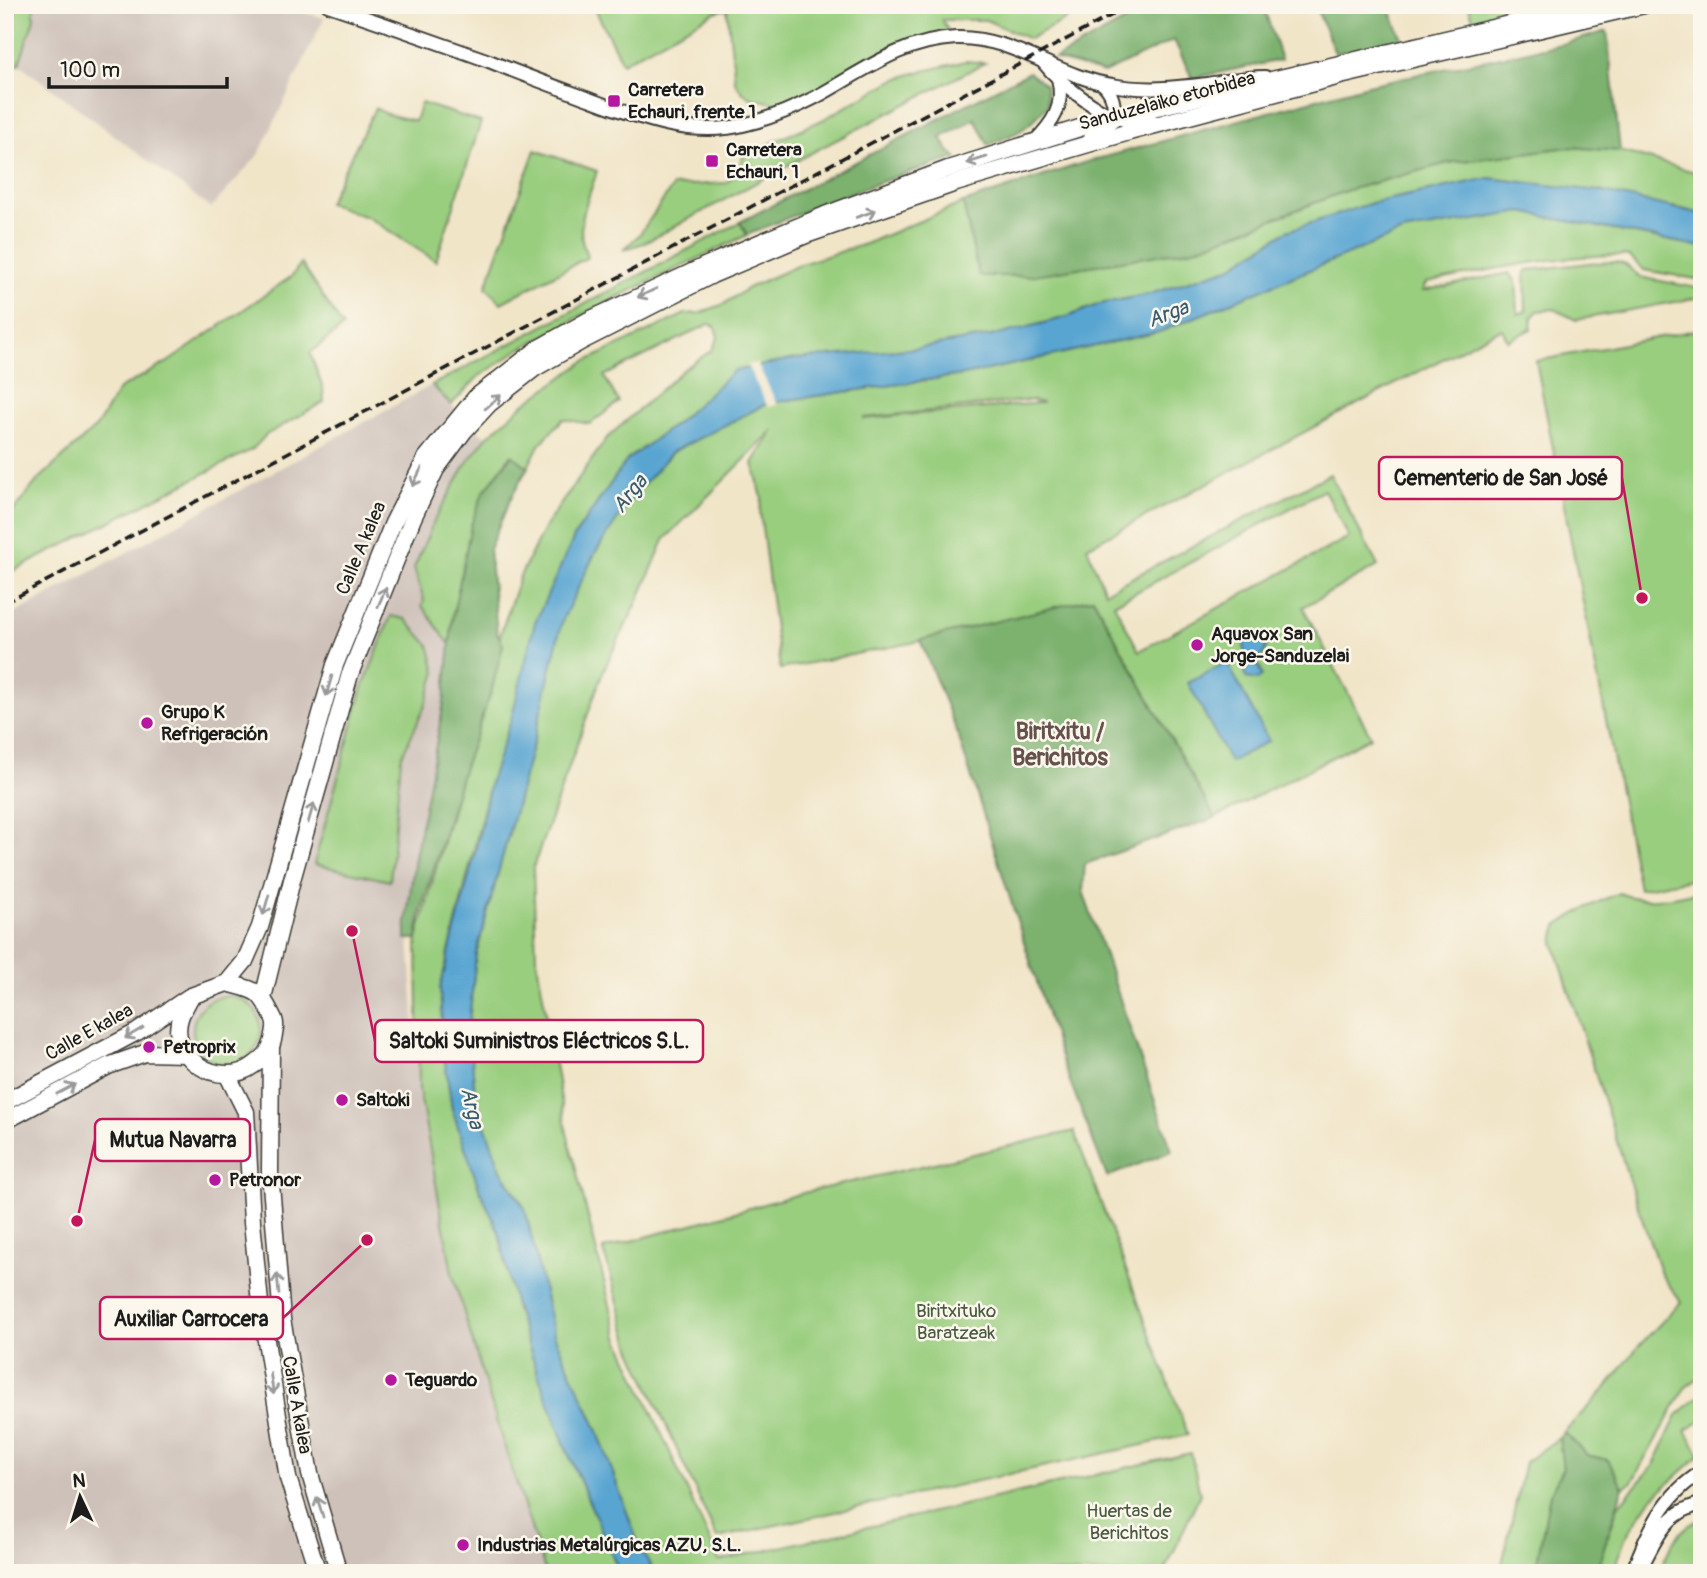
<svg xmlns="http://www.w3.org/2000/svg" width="1707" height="1578" font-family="Pangolin,sans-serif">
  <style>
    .industrial { fill: #cec1b9 }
    .green { fill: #9ace7f; stroke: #5b754e; stroke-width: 2; fill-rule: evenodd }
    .forest { fill: #7bb16e; stroke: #4c6645; stroke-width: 2 }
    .water { fill: #59a5d2; stroke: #3a6077; stroke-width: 2 }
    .pier { fill: #f1e5c8 }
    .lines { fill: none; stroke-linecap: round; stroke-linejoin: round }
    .minor-casing { stroke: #3c3a36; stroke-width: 16 }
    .major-casing { stroke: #3c3a36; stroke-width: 19 }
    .minor { stroke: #fff; stroke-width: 12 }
    .major { stroke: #fff; stroke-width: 16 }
    .rail { stroke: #1c1c1c; stroke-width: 3.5; stroke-dasharray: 10 5; stroke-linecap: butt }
    .oneway { stroke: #999 }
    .poi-dot { fill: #b5179e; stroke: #fbf7ec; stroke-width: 2.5 }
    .labels { text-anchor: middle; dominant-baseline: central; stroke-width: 5; stroke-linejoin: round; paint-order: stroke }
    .poi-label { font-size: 19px; font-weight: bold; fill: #1c1c1c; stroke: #fbf7ec; text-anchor: start }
    .street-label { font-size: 19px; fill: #1c1c1c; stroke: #fbf7ec }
    .park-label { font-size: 19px; fill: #485a3f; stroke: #fbf7ec }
    .water-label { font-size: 21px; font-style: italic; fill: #375a6e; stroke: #fbf7ec }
    .quarter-label { font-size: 23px; font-weight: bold; fill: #65504c; stroke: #fbf7ec }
    .leader { fill: none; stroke: #c2185b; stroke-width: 2.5 }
    .callout-dot { fill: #c2185b; stroke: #fbf7ec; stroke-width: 2.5 }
    .callout { fill: #fbf7ec; stroke: #c2185b; stroke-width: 2.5 }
    .callout-label { font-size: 21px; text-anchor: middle; font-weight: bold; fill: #1c1c1c }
  </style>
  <rect width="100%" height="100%" fill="#fbf7ec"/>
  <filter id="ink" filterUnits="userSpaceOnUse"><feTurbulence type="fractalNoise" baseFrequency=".0143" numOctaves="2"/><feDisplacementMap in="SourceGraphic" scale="14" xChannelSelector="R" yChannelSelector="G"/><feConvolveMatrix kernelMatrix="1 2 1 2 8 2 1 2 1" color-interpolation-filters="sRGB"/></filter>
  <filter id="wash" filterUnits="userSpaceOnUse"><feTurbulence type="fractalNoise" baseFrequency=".00686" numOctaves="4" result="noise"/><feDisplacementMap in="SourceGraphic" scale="28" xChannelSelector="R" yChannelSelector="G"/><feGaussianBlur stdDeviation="1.57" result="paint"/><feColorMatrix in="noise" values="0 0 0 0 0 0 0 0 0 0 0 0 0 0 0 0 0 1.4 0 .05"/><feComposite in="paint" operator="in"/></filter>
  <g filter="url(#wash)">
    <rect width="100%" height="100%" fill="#f1e5c8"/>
    <!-- industrial -->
    <g class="industrial">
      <polygon points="34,5 280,5 324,18 259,154 211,208 19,64 34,19"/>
      <polygon points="432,385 471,425 512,455 471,525 409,939 420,1103 452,1273 546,1573 5,1573 5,619"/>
    </g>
    <!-- green -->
    <g class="green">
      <polygon points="5,5 34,5 34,19 19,64 5,71"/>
      <polygon points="593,5 1093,5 1029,39 986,20 942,20 953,39 885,56 803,103 773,103 751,98 742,92 735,82 727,9 715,12 622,63"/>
      <polygon points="1468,5 1529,5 1530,8 1476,27"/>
      <polygon points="966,61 985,63 813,152 646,242 623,250 639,235 673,186 726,183 735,174 744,155 822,120 892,81 911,74"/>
      <polygon points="421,103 481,122 436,261 369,218 328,203 375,108 387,114 415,121"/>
      <polygon points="1569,147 1620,151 1702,174 1702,214 1678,208 1489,178 1372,203 1287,231 1229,268 1150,294 1100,304 1067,317 1002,334 919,348 678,422 627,460 575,535 491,779 440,988 444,1055 452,1109 479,1188 499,1232 515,1306 538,1374 566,1448 620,1573 546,1573 502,1439 452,1273 419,1089 417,939 462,773 492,689 500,635 520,576 546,525 607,438 684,369 712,350 718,338 715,326 709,324 604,376 619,402 590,424 563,419 539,445 528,467 511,455 483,493 453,615 450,645 422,606 424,601 414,568 434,521 468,461 487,437 524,404 584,362 685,314 700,313 724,304 748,288 801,264 865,244 963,203 979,276 1250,228 1348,190 1448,163"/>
      <path d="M535,150l62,21c-9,31 -25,56 -9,86l-87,46 -15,-16z"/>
      <path d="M1522,212l180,35v33l-58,-10 -14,-13 -6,-2c-67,0 -132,14 -198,28l-4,8 87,-18 7,8 2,33 8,-3 -1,-39 4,-2 61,-7 27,-1 9,3 14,12 62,12v8l-126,23 -22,-11 -16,2 -6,6 -1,12 -23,12 -6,-12 -12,5 -403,213 18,45 225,-118 48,92 -75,41 68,130 -156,81 -122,-220 -182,45 -131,26 -20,-157 2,-14 -9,-35 21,-33 -110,110 -26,61 -34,68 -71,199 3,88 31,177 51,204 101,224 472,-108 9,41 -36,79h-509l-16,-27 -42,-117 -43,-94 -29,-126 -24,-39 -26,-73 -6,-75 7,-67 59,-219 27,-115 33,-68 39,-58 38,-43 96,-49 201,-29 190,-42 243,-100zM1030,400l13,3 -179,16v-1zM1324,490l25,47 -210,114 -25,-47zM1245,637l19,16 -8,8 5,8 -13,-2 -4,-20z"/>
      <polygon points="740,222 747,235 601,305 520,349 478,377 451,405 432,385"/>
      <polygon points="301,263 343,327 310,353 323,388 324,402 266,435 253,449 5,575 5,522 37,481 97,426 119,389 168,362 292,276"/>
      <polygon points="1702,329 1702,877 1639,889 1536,361"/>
      <polygon points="391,616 405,619 429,645 436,672 425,706 401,758 390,881 314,864 362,690"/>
      <path d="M1702,891v484l-17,13 -53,94 -9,5 -15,-27 -21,-5 -23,-23 44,-46 29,-38 44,-46 -20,-28 -31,-91 -76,-240 3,-17c20,-14 39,-24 62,-33 30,12 53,4 83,-2z"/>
      <circle cx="227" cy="1030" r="34"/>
      <polygon points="1074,1131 1188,1435 717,1538 631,1348 603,1249 803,1193"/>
      <polygon points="1702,1394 1702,1418 1692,1427 1686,1430 1700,1455 1651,1499 1625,1538 1614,1573 1596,1573 1618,1506 1654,1465 1677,1415"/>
      <polygon points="1559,1438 1563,1468 1550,1494 1535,1573 1500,1573 1525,1462"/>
      <path d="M1702,1520v53l-42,-2c7,-20 20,-47 42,-51z"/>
    </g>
    <!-- forest -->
    <g class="forest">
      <polygon points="1154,5 1263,5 1281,60 1192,78 1174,40 1104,73 1055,59"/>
      <polygon points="1315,5 1388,5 1403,41 1335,53"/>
      <polygon points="1607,31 1620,151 1569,147 1448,163 1348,190 1195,249 1029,276 979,276 963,203 1086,162 1368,85 1566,43"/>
      <path d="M1029,72l17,13 2,19c-19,25 -31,30 -60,41l-13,-26 -34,19 7,12 9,8c-73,20 -141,48 -210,77l-7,-13z"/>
      <polygon points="512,455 528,467 510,500 489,549 497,632 503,645 492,689 462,773 421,912 417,939 406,939 406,923 415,857 444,702 453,615 471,525 483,493"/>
      <polygon points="1093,598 1215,818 1085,864 1083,891 1172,1151 1107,1177 1062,1061 956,729 920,640"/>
      <polygon points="1564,1432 1587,1455 1608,1460 1623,1487 1596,1573 1535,1573 1550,1494 1563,1468 1559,1438"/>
    </g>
    <!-- water -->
    <g class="water">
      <polygon points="1489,178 1599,191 1702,214 1702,247 1522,212 1402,232 1159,332 969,374 768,403 672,452 634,495 595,553 562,621 535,736 476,955 469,1022 475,1097 501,1170 525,1209 554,1335 597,1429 639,1546 655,1573 620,1573 566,1448 538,1374 515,1306 499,1232 479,1188 452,1109 444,1055 440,988 474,857 491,779 511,720 535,622 575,535 627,460 678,422 734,371 794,359 919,348 1002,334 1067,317 1100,304 1150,294 1229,268 1287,231 1372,203"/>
      <path d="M1249,632h8l8,3 3,6 -4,12 -8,8 6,14 -4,5 -12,-2 -2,-5 4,-6 -1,-4 -4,-2c3,-10 -2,-20 6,-29z"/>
      <polygon points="1227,662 1269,741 1230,762 1188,683"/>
    </g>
    <!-- pier -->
    <polygon class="pier" points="757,363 777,404 777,405 768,407 747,365"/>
  </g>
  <g filter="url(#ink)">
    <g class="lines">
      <defs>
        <g id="minor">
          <path d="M328,5c54,18 108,37 161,56 29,12 59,23 89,34 54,20 111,45 169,29 24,-6 48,-16 69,-27 48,-26 84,-56 140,-59 56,-2 102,39 156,47 32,6 63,3 95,-1 20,-3 38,-7 58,-7"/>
          <path d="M1043,62c17,21 54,51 81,58 9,3 18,1 27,0"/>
          <path d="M1090,138l13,-5 12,-16c-1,-13 -2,-24 -12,-33"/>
          <path d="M1034,142c19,-19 31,-36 24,-64"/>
          <path d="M1642,1566c14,-28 26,-56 60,-62"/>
          <path d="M1632,1573c15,-40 32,-79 70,-101"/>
        </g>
        <g id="major">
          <polyline points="227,983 245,961 260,927 335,665 393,523 426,458 476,397 539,348 589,320 709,264 825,215 948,169 1115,117 1590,5"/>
          <path d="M227,983c31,8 32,6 47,36 3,8 0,13 -1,21 -3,12 -9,18 -19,25 -34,26 -89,-8 -73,-50 3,-6 7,-13 10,-19z"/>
          <polyline points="263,998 292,880 350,674 413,518 436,469 464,431 489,404 535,368 582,341 712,275 806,235 956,183 1129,132 1340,76 1644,5"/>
          <polyline points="271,1046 270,1172 282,1319 310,1474 339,1573"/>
          <polyline points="228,1076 246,1112 252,1222 260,1303 288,1478 318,1573"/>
          <polyline points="5,1102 137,1032 189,997"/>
          <polyline points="5,1121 108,1066 145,1053 186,1054"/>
        </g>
      </defs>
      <!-- minor casing -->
      <use href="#minor" class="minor-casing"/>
      <!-- major casing -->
      <use href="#major" class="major-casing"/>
      <!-- minor -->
      <use href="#minor" class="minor"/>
      <!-- major -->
      <use href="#major" class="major"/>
      <!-- rail -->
      <polyline class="rail" points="5,603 1131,5"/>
    </g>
    <!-- one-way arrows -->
    <defs><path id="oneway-shaft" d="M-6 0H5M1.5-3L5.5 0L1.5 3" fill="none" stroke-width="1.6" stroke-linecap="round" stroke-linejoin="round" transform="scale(1.75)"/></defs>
    <g class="oneway">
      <use href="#oneway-shaft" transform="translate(977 160) rotate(163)"/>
      <use href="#oneway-shaft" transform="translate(866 214) rotate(-19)"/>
      <use href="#oneway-shaft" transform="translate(647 293) rotate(155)"/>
      <use href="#oneway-shaft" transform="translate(493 402) rotate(-41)"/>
      <use href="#oneway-shaft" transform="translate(417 477) rotate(117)"/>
      <use href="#oneway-shaft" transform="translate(382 597) rotate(-67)"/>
      <use href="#oneway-shaft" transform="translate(329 686) rotate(106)"/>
      <use href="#oneway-shaft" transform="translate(311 813) rotate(-74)"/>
      <use href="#oneway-shaft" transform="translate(266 905) rotate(106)"/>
      <use href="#oneway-shaft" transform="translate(134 1033) rotate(150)"/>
      <use href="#oneway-shaft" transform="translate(66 1089) rotate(-28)"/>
      <use href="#oneway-shaft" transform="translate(278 1284) rotate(-95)"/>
      <use href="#oneway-shaft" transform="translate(272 1384) rotate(81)"/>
      <use href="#oneway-shaft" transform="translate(320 1507) rotate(-107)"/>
    </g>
  </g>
  <!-- markers -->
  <g class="poi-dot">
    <rect x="607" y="94" width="14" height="14" rx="3.5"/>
    <rect x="705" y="154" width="14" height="14" rx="3.5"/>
    <circle cx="1197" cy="645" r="7"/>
    <circle cx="147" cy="723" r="7"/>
    <circle cx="149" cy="1047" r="7"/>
    <circle cx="342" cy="1100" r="7"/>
    <circle cx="215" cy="1180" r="7"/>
    <circle cx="391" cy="1380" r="7"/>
    <circle cx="463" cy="1545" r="7"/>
  </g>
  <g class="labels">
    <!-- poi labels -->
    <g class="poi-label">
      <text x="628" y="90">Carretera<tspan x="628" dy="22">Echauri, frente 1</tspan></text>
      <text x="726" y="150">Carretera<tspan x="726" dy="22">Echauri, 1</tspan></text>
      <text x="1211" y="634">Aquavox San<tspan x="1211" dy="22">Jorge-Sanduzelai</tspan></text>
      <text x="161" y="712">Grupo K<tspan x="161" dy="22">Refrigeración</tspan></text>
      <text x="163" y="1047">Petroprix</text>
      <text x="356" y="1100">Saltoki</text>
      <text x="229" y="1180">Petronor</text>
      <text x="405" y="1380">Teguardo</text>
      <text x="477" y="1545">Industrias Metalúrgicas AZU, S.L.</text>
    </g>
    <!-- street labels -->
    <g class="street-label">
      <text transform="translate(1167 101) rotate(-15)">Sanduzelaiko etorbidea</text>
      <text transform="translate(361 548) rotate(-67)">Calle A kalea</text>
      <text transform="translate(89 1032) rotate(-29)">Calle E kalea</text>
      <text transform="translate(297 1405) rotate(80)">Calle A kalea</text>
    </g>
    <!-- park labels -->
    <g class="park-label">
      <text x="956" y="1311">Biritxituko<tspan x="956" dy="22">Baratzeak</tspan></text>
      <text x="1129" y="1511">Huertas de<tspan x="1129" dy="22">Berichitos</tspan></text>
    </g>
    <!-- water labels -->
    <g class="water-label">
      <text transform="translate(1168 314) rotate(-21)">Arga</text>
      <text transform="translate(630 494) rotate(-51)">Arga</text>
      <text transform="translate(472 1108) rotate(77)">Arga</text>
    </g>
    <!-- quarter labels -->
    <g class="quarter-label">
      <text x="1060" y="731">Biritxitu /<tspan x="1060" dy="26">Berichitos</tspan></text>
    </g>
  </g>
  <!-- callouts -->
  <path class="leader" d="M1642 598L1622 478M352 931L375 1041M77 1221L95 1140M367 1240L283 1318"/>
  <g class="callout-dot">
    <circle cx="1642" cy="598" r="7"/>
    <circle cx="352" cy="931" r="7"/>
    <circle cx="77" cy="1221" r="7"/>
    <circle cx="367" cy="1240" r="7"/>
  </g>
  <g class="callout">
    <rect x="1379" y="457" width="243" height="42" rx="7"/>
    <rect x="375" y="1020" width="328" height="42" rx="7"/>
    <rect x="95" y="1119" width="155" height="42" rx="7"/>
    <rect x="100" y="1297" width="183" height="42" rx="7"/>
  </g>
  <g class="callout-label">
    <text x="1501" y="485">Cementerio de San José</text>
    <text x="539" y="1048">Saltoki Suministros Eléctricos S.L.</text>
    <text x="173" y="1147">Mutua Navarra</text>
    <text x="191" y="1326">Auxiliar Carrocera</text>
  </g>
  <!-- margin -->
  <rect width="1707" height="1578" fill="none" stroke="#fbf7ec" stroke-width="28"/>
  <!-- north arrow -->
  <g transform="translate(80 1497) rotate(356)" stroke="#fbf7ec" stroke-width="5" paint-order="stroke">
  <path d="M0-5L12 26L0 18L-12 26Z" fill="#1c1c1c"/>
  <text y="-10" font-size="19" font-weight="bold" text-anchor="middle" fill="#1c1c1c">N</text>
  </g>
  <!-- scale -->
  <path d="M49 77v10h178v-10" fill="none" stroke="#1c1c1c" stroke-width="3.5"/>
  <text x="60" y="77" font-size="21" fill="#1c1c1c" stroke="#fbf7ec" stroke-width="5" paint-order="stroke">100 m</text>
</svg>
